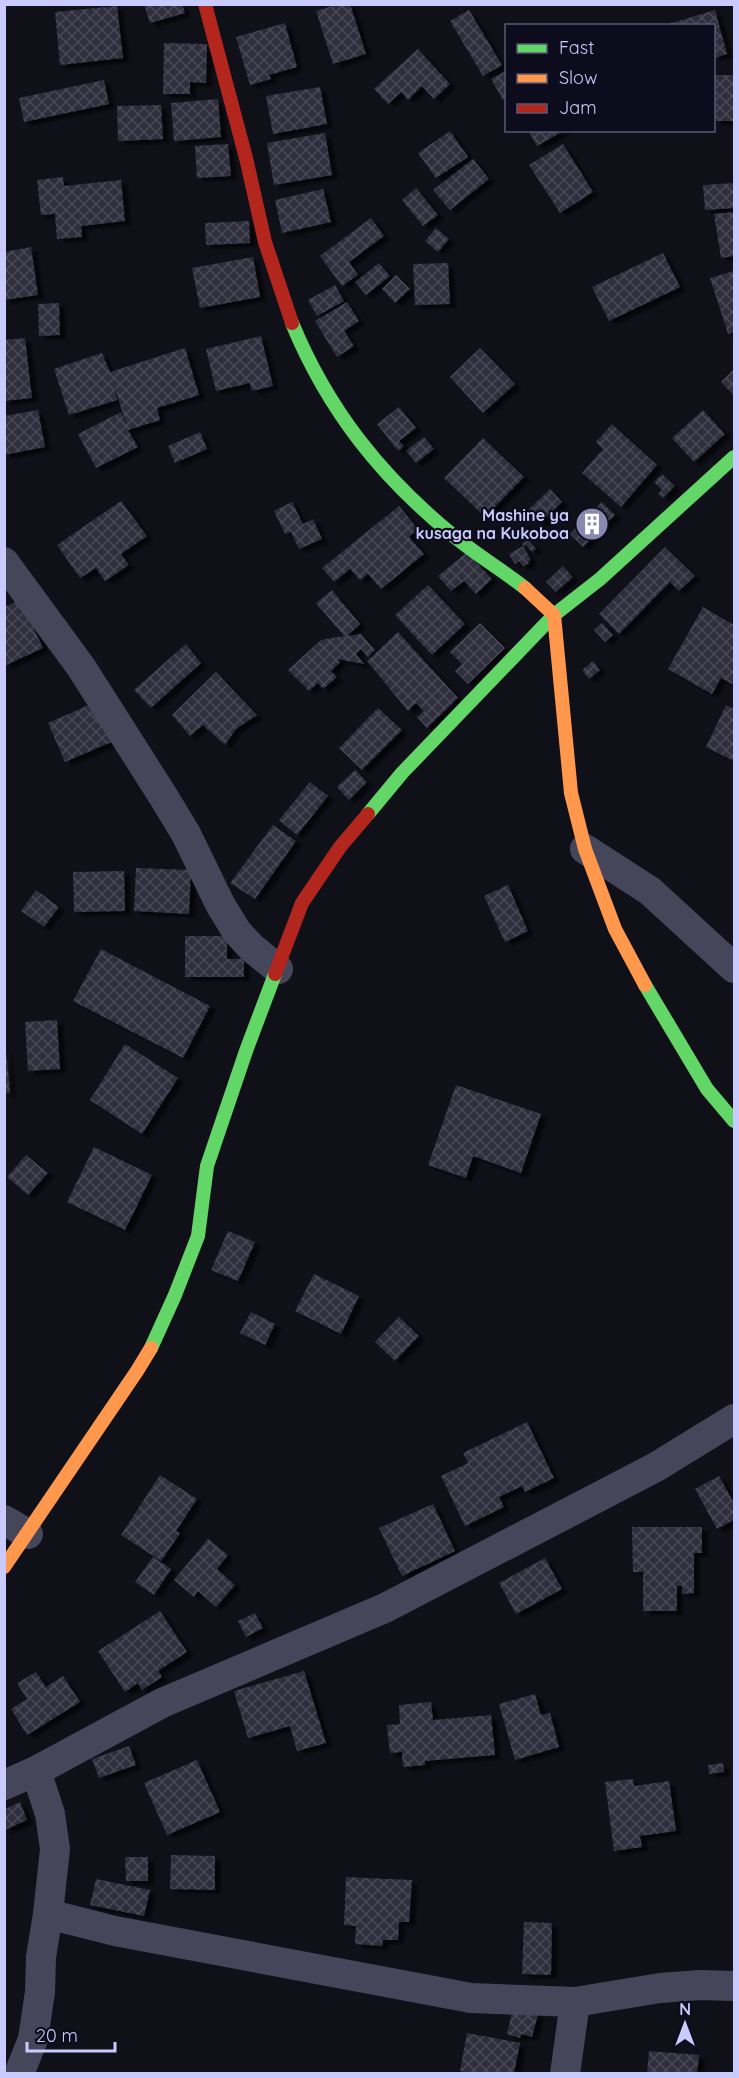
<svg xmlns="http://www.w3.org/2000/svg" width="739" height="2078" font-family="Quicksand,sans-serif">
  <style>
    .building { fill: url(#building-cross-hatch); filter: url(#shadow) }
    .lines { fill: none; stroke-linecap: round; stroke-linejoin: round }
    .street { stroke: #45465a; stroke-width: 30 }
    .fast { stroke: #63d668; stroke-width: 14 }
    .slow { stroke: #ff974d; stroke-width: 14 }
    .jam { stroke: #b3261e; stroke-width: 14 }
    .labels { text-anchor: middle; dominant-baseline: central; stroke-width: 4.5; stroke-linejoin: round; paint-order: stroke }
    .poi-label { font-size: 16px; font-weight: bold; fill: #c9cafe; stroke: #0d0c1d; text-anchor: end }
  </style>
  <defs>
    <pattern id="building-cross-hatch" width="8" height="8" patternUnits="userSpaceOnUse" patternTransform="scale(1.5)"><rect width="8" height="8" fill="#2d2d3c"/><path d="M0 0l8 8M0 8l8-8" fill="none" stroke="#4a4a59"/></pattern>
    <filter id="shadow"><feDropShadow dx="6" dy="4" stdDeviation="1.5" flood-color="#0009"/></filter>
  </defs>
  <rect width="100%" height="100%" fill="#101019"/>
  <!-- building -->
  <g class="building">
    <polygon points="144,4 182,4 185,13 150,23"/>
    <polygon points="338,4 350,4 366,54 333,64 316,11"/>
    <polygon points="117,6 123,58 60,65 55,12"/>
    <polygon points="469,10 502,65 483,76 450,21"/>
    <polygon points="715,10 727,54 714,58 714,26 662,26"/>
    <polygon points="285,23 297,67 269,75 271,79 250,85 236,37"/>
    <polygon points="164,43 207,44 206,83 190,82 190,94 163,94"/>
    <polygon points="418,49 450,84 434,99 422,86 408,100 401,92 388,104 374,89"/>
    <polygon points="506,71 506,97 503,100 491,79"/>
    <rect x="714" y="75" width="20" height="46"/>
    <polygon points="104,80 109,104 24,122 19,98"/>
    <polygon points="320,87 327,124 273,134 266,96"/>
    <polygon points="218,99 221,137 174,141 171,103"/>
    <polygon points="161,105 163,139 118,141 117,106"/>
    <polygon points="528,130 565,130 537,146"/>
    <polygon points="450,131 468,157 436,178 418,153"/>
    <polygon points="325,133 332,175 274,185 267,143"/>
    <polygon points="228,144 231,176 197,178 195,146"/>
    <polygon points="563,144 593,192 560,213 529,165"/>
    <polygon points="473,159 489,179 450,210 433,190"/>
    <polygon points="63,177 64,186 121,180 125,221 81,226 82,237 57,239 55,214 41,215 37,180"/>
    <polygon points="734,183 734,208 705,210 703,185"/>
    <polygon points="416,188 438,215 423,226 402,200"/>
    <polygon points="323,189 331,222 282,233 275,200"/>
    <polygon points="734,212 734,256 721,258 714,214"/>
    <polygon points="371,218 384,236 349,262 358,275 342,286 320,256"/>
    <polygon points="249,221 250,243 206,245 205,223"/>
    <polygon points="436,228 449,239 438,252 425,241"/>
    <polygon points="31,247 38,295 4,300 4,252"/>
    <polygon points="663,253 680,287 609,321 592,287"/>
    <polygon points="253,257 260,297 200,308 192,268"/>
    <polygon points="379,263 390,276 366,295 355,282"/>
    <polygon points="448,263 450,304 415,305 413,264"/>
    <polygon points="734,271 734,332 728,334 710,278"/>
    <polygon points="396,275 410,289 395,303 382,289"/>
    <polygon points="335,285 344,301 317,316 308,300"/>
    <polygon points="347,302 359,321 344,331 354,346 337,357 315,321"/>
    <polygon points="59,303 60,335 39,336 38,304"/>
    <polygon points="261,336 273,386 252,391 250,383 216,391 206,349"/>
    <polygon points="25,338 32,398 4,401 4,340"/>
    <polygon points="185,348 199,395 157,408 160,420 128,430 138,447 96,468 78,434 121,412 127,427 114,385 117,400 69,415 54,369 102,353 110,372"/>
    <polygon points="480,348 515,384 483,413 450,377"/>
    <polygon points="734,369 734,396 721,382"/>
    <polygon points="399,407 416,428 399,441 404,446 398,451 377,424"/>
    <polygon points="38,410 45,447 4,455 4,416"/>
    <polygon points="703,410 725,434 694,462 672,438"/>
    <polygon points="612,424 657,465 621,507 582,473 603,449 596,442"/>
    <polygon points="200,432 207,449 175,463 168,446"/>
    <polygon points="424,437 434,449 416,463 406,451"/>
    <polygon points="483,438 524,477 485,517 444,478"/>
    <polygon points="662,474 675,486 663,498 658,494 662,490 654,482"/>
    <polygon points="550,489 562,502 541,523 528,510"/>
    <polygon points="121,501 147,536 121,554 129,565 105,581 96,568 80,578 57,545"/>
    <polygon points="292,502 303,524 313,519 322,539 299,549 291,532 285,534 274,511"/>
    <polygon points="602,502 615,515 583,547 570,534"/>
    <polygon points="399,506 418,529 409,537 424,554 381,589 368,574 360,580 350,569 334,582 322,568"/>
    <polygon points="528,540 536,549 532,552 526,545 524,546 522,544"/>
    <polygon points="523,546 531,560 528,561 529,563 523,567 519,561 515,564 509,554"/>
    <polygon points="665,547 695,576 679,591 670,582 619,634 599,614"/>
    <polygon points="467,552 492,579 476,594 464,581 451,591 438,576"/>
    <polygon points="563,566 573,577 556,592 546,582"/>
    <polygon points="428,585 465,624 432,655 395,615"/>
    <polygon points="332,590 360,624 347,636 361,634 375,650 368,657 361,649 356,654 364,664 337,659 340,662 331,671 337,677 323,689 318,683 309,691 288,670 321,640 344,636 316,603"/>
    <polygon points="20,600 43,648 4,666 4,607"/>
    <polygon points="703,607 734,625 734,680 732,684 721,678 712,694 668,669"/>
    <polygon points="480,623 505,648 468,684 455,671 462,664 450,652"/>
    <polygon points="602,623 613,635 605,642 594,630"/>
    <polygon points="398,632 458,698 427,728 417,717 424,711 416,703 408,711 367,661"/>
    <polygon points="186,644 201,663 151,708 134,690"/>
    <polygon points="593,661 600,670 589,679 582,670"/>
    <polygon points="216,672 257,715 236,729 225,745 203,725 190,736 172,715"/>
    <polygon points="98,701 116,740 65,762 48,723"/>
    <polygon points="726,705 734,709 734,761 706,747"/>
    <polygon points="378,708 402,730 362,770 339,748"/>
    <polygon points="355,770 367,782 349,800 337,787"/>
    <polygon points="310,782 328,796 297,835 279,820"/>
    <polygon points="273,825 296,841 255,899 230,883"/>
    <polygon points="136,868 191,870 189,914 134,911"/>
    <polygon points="124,871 125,911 74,912 73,872"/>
    <polygon points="508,885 528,931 505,942 484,896"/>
    <polygon points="36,890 59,907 44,927 21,911"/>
    <polygon points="185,936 227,936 227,959 244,959 244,977 185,977"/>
    <polygon points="101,949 210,1006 183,1058 73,1001"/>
    <polygon points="57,1020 60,1069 28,1071 25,1022"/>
    <polygon points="125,1044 178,1078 142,1134 90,1100"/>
    <polygon points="5,1049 6,1049 10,1093 5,1093"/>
    <polygon points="456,1085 541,1114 521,1173 473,1156 466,1178 428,1165"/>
    <polygon points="94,1147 152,1175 125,1230 67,1202"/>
    <polygon points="26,1155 48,1173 28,1195 7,1177"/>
    <polygon points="228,1231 255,1242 238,1281 211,1270"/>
    <polygon points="314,1274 359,1296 341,1334 295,1311"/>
    <polygon points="251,1312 275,1324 265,1345 240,1333"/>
    <polygon points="399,1317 419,1336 395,1361 375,1342"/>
    <polygon points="527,1422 554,1478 525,1492 522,1486 499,1497 504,1507 465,1526 441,1476 468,1463 463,1453"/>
    <polygon points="160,1475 197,1499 176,1531 180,1533 161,1561 121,1535"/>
    <polygon points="719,1476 734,1503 734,1520 717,1529 695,1489"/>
    <polygon points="433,1504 455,1551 402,1576 379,1528"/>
    <polygon points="632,1527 702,1527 702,1553 694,1553 694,1593 682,1594 682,1586 677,1586 677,1611 643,1611 643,1572 633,1572"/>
    <polygon points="208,1539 228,1555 217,1569 235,1585 216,1607 198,1591 194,1597 174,1580"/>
    <polygon points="153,1557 171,1569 154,1595 135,1582"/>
    <polygon points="545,1558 562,1589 516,1614 499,1583"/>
    <polygon points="160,1611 187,1652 158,1671 162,1677 142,1690 138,1683 125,1692 98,1651"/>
    <polygon points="255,1613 263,1628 246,1637 238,1621"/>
    <polygon points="304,1671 326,1743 297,1751 290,1726 248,1738 234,1691"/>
    <polygon points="36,1672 46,1687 63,1676 80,1702 27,1735 11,1709 27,1699 17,1683"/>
    <polygon points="535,1694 541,1715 550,1713 559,1747 515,1760 499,1704"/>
    <polygon points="431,1702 433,1720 491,1715 495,1755 425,1761 425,1765 403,1767 402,1752 390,1753 387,1725 400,1724 399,1705"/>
    <polygon points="129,1746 136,1765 99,1778 92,1759"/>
    <polygon points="197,1760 220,1812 167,1835 144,1783"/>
    <polygon points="723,1763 724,1772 709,1774 708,1765"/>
    <polygon points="633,1779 634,1786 669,1781 676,1831 640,1836 642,1847 614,1851 605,1782"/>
    <polygon points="20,1802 27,1820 5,1830 5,1809"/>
    <polygon points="171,1855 215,1856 215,1890 170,1889"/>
    <polygon points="125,1857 148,1857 148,1881 126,1881"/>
    <polygon points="346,1877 412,1880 409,1922 399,1922 398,1940 383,1940 382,1946 355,1944 356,1926 344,1925"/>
    <polygon points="96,1879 150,1890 144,1916 90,1905"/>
    <polygon points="524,1922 552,1923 551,1975 522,1974"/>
    <polygon points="513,2008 538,2014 532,2037 521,2034 520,2038 507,2034"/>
    <polygon points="467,2033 520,2043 514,2073 475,2073 460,2071"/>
    <polygon points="649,2051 699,2055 697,2073 647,2073"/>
  </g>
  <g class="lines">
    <!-- street -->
    <g class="street">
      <polyline points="4,562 81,667 163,796 186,834 220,904 237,932 252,948 278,969"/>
      <polyline points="585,849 650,891 734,968"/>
      <polyline points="4,1520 28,1534"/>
      <polyline points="4,1785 36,1771 162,1703 385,1608 656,1467 734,1419"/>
      <polyline points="48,1914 115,1931 471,1998 575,2002 660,1988 700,1985 734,1986"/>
      <polyline points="19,2074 33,2039 40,1992 41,1957 48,1914 55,1849 50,1814 36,1771"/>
      <polyline points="565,2074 575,2002"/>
    </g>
    <!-- fast -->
    <g class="fast">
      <path d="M292,323c36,87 89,154 163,214 22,18 47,33 70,51"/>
      <polyline points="368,814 402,773 554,615 600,579 734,457"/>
      <polyline points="645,985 707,1089 734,1121"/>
      <polyline points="151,1348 175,1295 198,1236 207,1166 246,1051 275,974"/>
    </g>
    <!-- slow -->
    <g class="slow">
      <polyline points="525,588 554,615 571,793 585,849 615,929 645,985"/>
      <polyline points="4,1567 137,1371 151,1348"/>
    </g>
    <!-- jam -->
    <g class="jam">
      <polyline points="205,4 246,158 265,242 292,323"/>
      <polyline points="275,974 302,903 340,847 368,814"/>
    </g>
  </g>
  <!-- icons -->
  <defs>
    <symbol id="building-disc" viewBox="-11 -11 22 22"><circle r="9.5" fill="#8889ae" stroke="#0d0c1d"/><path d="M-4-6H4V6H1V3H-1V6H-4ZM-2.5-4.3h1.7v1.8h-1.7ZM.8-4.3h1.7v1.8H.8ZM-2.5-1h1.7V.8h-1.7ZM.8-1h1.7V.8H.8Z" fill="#fff"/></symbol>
  </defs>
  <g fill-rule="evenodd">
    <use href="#building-disc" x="573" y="505" width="38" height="38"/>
  </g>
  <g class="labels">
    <!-- poi labels -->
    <g class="poi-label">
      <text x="569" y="515">Mashine ya<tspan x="569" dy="18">kusaga na Kukoboa</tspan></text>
    </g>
  </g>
  <!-- border -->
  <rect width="739" height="2078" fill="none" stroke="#c9cafe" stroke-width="12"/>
  <!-- legend -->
  <rect x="505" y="24" width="210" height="108" fill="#0d0c1d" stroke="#585877" stroke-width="1.5"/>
  <rect x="517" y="44" width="30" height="9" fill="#63d668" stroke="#585877" stroke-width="1.5"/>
  <text x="559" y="54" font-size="18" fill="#c9cafe">Fast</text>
  <rect x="517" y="74" width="30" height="9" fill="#ff974d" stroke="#585877" stroke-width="1.5"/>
  <text x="559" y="84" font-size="18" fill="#c9cafe">Slow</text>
  <rect x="517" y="104" width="30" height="9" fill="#b3261e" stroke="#585877" stroke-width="1.5"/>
  <text x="559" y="114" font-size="18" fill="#c9cafe">Jam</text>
  <!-- north arrow -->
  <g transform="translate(685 2024)" stroke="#0d0c1d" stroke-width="4.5" paint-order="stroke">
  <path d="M0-4.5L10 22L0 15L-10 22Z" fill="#c9cafe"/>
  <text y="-9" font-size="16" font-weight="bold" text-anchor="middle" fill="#c9cafe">N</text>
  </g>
  <!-- scale -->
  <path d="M27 2042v9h88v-9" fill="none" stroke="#c9cafe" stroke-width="3"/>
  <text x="36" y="2042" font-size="18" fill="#c9cafe" stroke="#0d0c1d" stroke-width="4.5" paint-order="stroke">20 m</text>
</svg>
